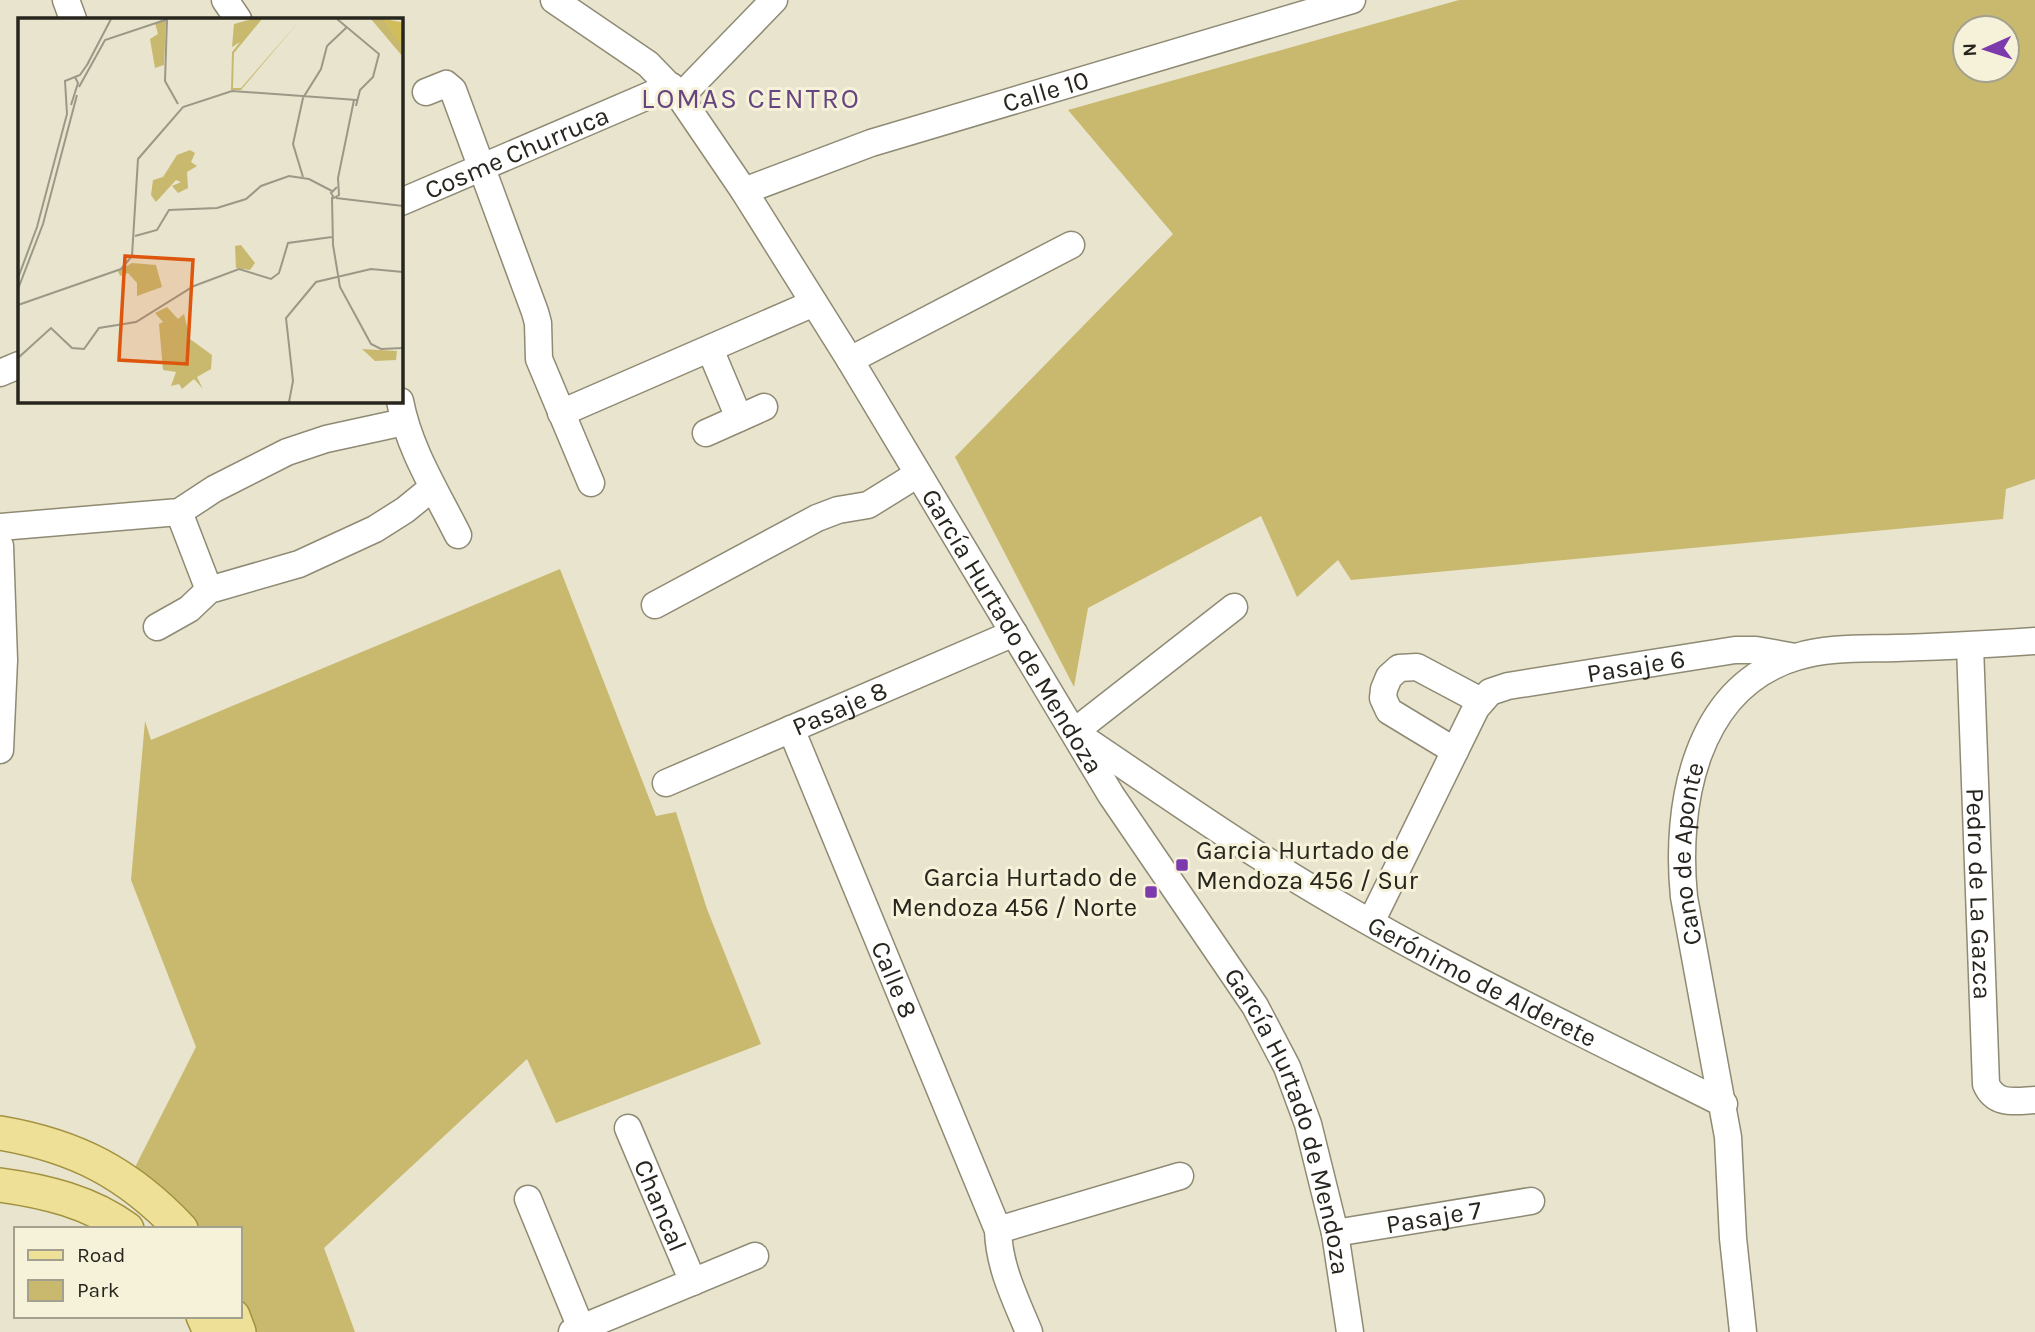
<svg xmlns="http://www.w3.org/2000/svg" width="2035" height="1332" font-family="Karla,sans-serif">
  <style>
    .green { fill: #c8b96f; fill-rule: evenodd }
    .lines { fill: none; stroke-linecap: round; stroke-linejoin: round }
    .minor-casing { stroke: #8e8a74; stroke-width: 29 }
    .major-casing { stroke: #a29240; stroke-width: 36 }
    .minor { stroke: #fff; stroke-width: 26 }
    .major { stroke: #efe098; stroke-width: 33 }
    .poi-dot { fill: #7d3aad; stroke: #f6f2da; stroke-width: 2.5 }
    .labels { text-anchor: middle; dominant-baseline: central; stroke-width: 6; stroke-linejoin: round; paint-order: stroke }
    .street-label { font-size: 26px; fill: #27251d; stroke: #f6f2da }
    .poi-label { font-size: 26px; fill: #27251d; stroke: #f6f2da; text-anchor: start }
    .neighbourhood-label { font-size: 28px; letter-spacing: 2px; fill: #664581; stroke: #f6f2da }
    .inset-road { fill: none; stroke: #9b9887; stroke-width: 2 }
    .view { fill: #de560d; fill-opacity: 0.15; stroke: #de560d; stroke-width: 3.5 }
    .inset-edge { fill: none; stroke: #27251d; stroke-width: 3.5 }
  </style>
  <rect width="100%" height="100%" fill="#e9e4cd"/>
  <!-- green -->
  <g class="green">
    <path d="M1459,0h576v479l-29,10 -3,30 -652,61 -13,-20 -41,37 -36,-81 -173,92 -14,79 -119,-230 218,-223 -105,-124zM1965,28h42v42h-42z"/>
    <polygon points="560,569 656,816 676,812 707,909 761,1044 556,1123 527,1059 324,1248 355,1332 239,1332 240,1229 181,1229 128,1181 196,1047 131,880 145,721 151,740"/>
  </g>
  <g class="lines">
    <defs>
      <g id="minor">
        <polyline points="66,0 73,19"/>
        <polyline points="225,0 238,19"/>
        <path id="s1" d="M554,0l94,64 32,33 64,94 106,169 261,435 144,211 32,61 21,57 27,109 15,99"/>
        <polyline points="426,92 446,84 453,90 535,312 538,323 539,359 591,483"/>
        <polyline points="680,97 774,0"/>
        <path id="s2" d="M744,191l127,-48 481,-143"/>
        <path id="s3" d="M401,202l270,-116"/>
        <polyline points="710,349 739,418"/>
        <polyline points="850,360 1071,245"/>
        <polyline points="0,373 19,365"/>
        <path d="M400,401c9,48 36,90 58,134"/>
        <polyline points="561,413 814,303"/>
        <polyline points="706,433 764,407"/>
        <polyline points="179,512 209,590"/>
        <polyline points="0,527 179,512 214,489 287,452 326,439 404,422"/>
        <polyline points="0,546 4,660 0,750"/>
        <polyline points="655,605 817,518 838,510 868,505 918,474"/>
        <path id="s4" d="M1234,607l-160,125c63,42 125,86 190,127 146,93 305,167 460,245"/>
        <polyline points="157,627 189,609 209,590 299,564 375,529 405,510 432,488"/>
        <path id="s5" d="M1970,646l16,438c9,22 30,17 49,16"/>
        <path id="s6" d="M791,729l207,501c1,37 17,68 31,102"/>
        <polyline points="1455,751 1389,711 1383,698 1384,689 1389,677 1399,668 1417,667 1481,701"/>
        <path id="s7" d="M666,783l348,-150"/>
        <path id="s8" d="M1371,922l105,-214 14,-16 18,-6 227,-36h21l39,7"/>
        <path id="s9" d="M628,1128l65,154"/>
        <polyline points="528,1199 581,1328"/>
        <polyline points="998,1230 1180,1176"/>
        <path id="s10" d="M1335,1233l196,-32"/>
        <polyline points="572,1332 755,1256"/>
        <path id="s11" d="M1743,1332l-10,-94 -5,-101 -44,-240c-9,-90 10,-209 112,-240 32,-10 67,-8 100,-9 47,-1 93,-4 139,-7"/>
      </g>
      <g id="major">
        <path d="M0,1133c76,13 128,40 181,96"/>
        <path d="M0,1185c45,6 90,17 127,44"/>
        <polyline points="203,1316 210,1332"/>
        <polyline points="233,1316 239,1332"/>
      </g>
    </defs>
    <!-- minor casing -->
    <use href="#minor" class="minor-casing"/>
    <!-- major casing -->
    <use href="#major" class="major-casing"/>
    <!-- minor -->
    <use href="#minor" class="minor"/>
    <!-- major -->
    <use href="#major" class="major"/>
  </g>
  <!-- markers -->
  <g class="poi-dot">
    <rect x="1175" y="858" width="14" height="14" rx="3.5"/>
    <rect x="1144" y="885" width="14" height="14" rx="3.5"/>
  </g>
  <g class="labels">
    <!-- street labels -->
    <g class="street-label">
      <text stroke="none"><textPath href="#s2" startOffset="318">Calle 10</textPath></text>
      <text stroke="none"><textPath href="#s3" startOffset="126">Cosme Churruca</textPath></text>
      <text stroke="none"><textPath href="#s1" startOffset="789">García Hurtado de Mendoza</textPath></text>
      <text stroke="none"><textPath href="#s8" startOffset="408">Pasaje 6</textPath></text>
      <text stroke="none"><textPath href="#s7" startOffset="189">Pasaje 8</textPath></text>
      <text stroke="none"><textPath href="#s11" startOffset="483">Cano de Aponte</textPath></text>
      <text stroke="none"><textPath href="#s5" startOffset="248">Pedro de La Gazca</textPath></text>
      <text stroke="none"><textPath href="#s6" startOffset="271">Calle 8</textPath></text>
      <text stroke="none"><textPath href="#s4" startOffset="682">Gerónimo de Alderete</textPath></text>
      <text stroke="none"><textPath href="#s1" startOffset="1356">García Hurtado de Mendoza</textPath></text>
      <text stroke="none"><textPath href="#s9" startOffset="84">Chancal</textPath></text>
      <text stroke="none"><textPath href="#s10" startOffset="100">Pasaje 7</textPath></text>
    </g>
    <!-- poi labels -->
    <g class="poi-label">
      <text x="1196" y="850">Garcia Hurtado de<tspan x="1196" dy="30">Mendoza 456 / Sur</tspan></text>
      <text x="1137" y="877" text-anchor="end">Garcia Hurtado de<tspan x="1137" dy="30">Mendoza 456 / Norte</tspan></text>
    </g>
    <!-- neighbourhood labels -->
    <g class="neighbourhood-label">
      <text x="751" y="98">LOMAS CENTRO</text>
    </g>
  </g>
  <!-- overview -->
  <g transform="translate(18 18)">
    <rect width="385" height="385" fill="#e9e4cd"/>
    <path d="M234,1h10l-28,34 -1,35h8l60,-69 -60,71h-10l1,-38 8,-10 -8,5 2,-23zM353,1h13l12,19 7,3v16zM148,2l-2,45 -9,3 -5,-29 8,-5 -3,-11zM172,132l5,3 -4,9 6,4 -10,6 1,16 -10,5 -6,-7 9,-4 -5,-2 -20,22 -5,-7 2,-15 10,-3 14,-22zM223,227l14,18 -5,7 -14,-2 -1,-22zM114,245l24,2 6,22 -25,9v-13l-9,-10 -8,3 -2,-5zM149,289l11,12 6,-5 6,25 22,16 -1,14 -14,8 6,12 -9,-10 -12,10 -3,-5 -8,2 5,-14 -13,-2 -4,-46 4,-2 -8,-9zM344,331l35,2 -1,9 -21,1z" fill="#c8b96f"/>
    <path d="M366,1l17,3 2,22 -7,-5z" fill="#d1bd59"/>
    <path class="inset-road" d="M149,1l-2,62 13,23M319,1l42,35 -6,23 -13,13 -4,16M69,47l24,-46M61,69l26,-47 63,-21M53,87l7,-22 -3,-6M285,159l-10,-33 10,-46 18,-29 6,-23 20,-19M319,169l-6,6 3,5 5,-3 -1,-17 16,-78M314,179l1,48 7,42 31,57 10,5 22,-1M318,180l67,8M117,218l22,-6 12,-20 48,-2 29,-9 15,-13 28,-10 20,3 23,12M103,251l11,-13 6,-97 45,-52 49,-16 125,9M0,260l19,-51 30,-113 -2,-33 15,-6 9,-13M0,271l25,-65 34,-129M0,287l106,-37M0,340l33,-30 21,20 12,1 15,-21 37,-6 58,-36 45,-17 32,10 8,-6 9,-30 44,-6M271,384l4,-21 -7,-63 30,-36 55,-13 32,3"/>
    <path class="view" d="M107,238l68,4 -6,104 -68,-4z"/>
    <rect width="385" height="385" class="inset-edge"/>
  </g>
  <!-- legend -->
  <rect x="14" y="1227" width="228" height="91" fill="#f6f2da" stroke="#a3a08e" stroke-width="2"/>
  <rect x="28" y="1250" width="35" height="10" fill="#efe098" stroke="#a3a08e" stroke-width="2"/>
  <text x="77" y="1262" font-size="21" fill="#27251d">Road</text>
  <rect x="28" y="1280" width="35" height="21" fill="#c8b96f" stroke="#a3a08e" stroke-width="2"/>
  <text x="77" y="1297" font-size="21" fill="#27251d">Park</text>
  <!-- north arrow -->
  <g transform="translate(1986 49) rotate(267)"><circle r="33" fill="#f6f2da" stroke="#a3a08e" stroke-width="2"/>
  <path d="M0-5L12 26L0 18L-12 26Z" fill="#7d3aad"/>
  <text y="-10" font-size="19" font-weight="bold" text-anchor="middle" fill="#27251d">N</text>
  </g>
</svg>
